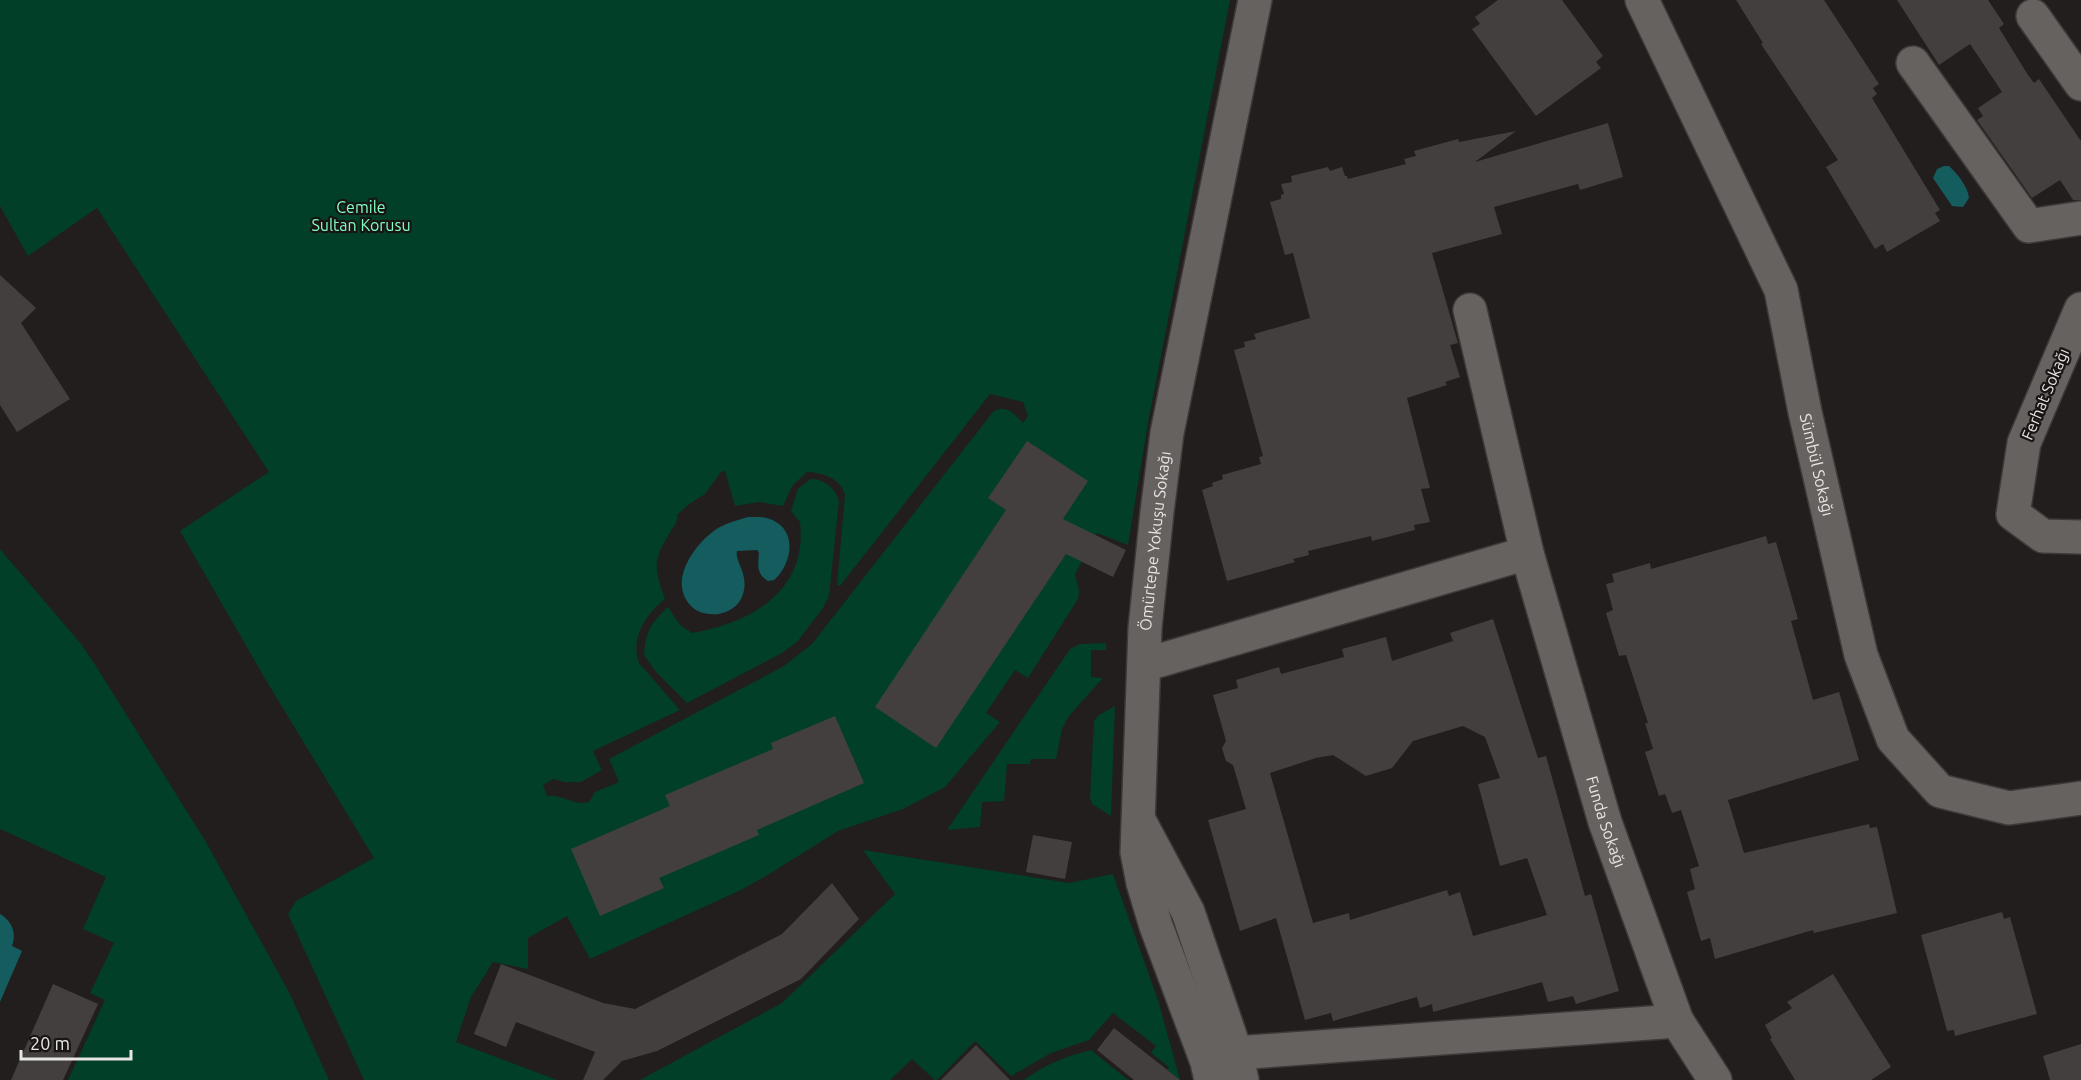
<svg xmlns="http://www.w3.org/2000/svg" width="2081" height="1080" font-family="Ubuntu,sans-serif">
  <style>
    .green { fill: #023f28; fill-rule: evenodd }
    .water { fill: #145c5e }
    .building { fill: #433f3e; fill-rule: evenodd }
    .lines { fill: none; stroke-linecap: round; stroke-linejoin: round }
    .minor-casing { stroke: #3c3938; stroke-width: 36 }
    .minor { stroke: #666260; stroke-width: 33 }
    .labels { text-anchor: middle; dominant-baseline: central; stroke-width: 4.5; stroke-linejoin: round; paint-order: stroke }
    .park-label { font-size: 16px; fill: #81fec2; stroke: #181514 }
    .street-label { font-size: 16px; fill: #e8e6e5; stroke: #181514 }
  </style>
  <rect width="100%" height="100%" fill="#211e1d"/>
  <!-- green -->
  <g class="green">
    <path d="M0,0h1230l-82,423 -20,122 -31,-12 -22,41 4,16 -1,9 -50,79 -13,-8 -29,43 14,9 -55,65 -42,22 -65,22 -67,42 -30,17 -151,69 -23,-43 -39,22v31l-35,-7 -22,35 -15,45 101,38h-193l-76,-166 8,-13 78,-43 -107,-176 -87,-151 89,-59 -172,-264 -69,48 -28,-50zM990,394l33,8 5,14 -5,7c-8,-9 -18,-20 -30,-11l-181,232 -28,22 -175,93 10,23 -24,10 -6,10c-16,4 -26,-8 -42,-6l-4,-11 10,-6 12,3h16l21,-12 -9,-19 87,-41 -41,-47c-9,-25 7,-49 26,-64 -10,-28 -13,-37 3,-63 4,-8 10,-12 9,-21l11,-10 17,-11 16,-22 4,-1 10,35 24,-4 24,4 9,-20 15,-14c16,1 34,6 38,23l-8,90 3,1z"/>
    <path d="M810,479c14,0 25,8 29,22l-10,95 -6,12 -26,34 -15,11 -95,50 -31,-31 -12,-17c2,-25 7,-32 24,-48l12,18 12,8c59,-10 116,-42 108,-111l-9,-11 7,-22z"/>
    <polygon points="0,549 81,644 96,666 206,842 290,994 329,1080 68,1080 105,1000 90,993 114,943 83,929 106,877 0,829"/>
    <polygon points="1106,643 1106,650 1091,650 1091,677 1103,678 1068,717 1062,729 1056,759 1031,759 1030,764 1007,764 1004,801 982,802 980,827 947,830 1070,649 1080,644"/>
    <polygon points="1115,706 1111,816 1092,804 1090,797 1094,721 1099,715"/>
    <polygon points="863,850 1069,883 1113,874 1158,1000 1180,1080 1158,1080 1169,1067 1151,1053 1156,1046 1113,1013 1089,1040 1051,1053 1011,1076 975,1041 937,1080 935,1080 912,1059 890,1080 640,1080 782,1003 895,894"/>
    <path d="M1091,1050l37,30h-104c20,-15 42,-24 67,-30z"/>
  </g>
  <!-- water -->
  <g class="water">
    <path d="M1944,166h5c8,7 19,21 20,32l-6,9 -11,-1 -19,-28 4,-9z"/>
    <path d="M748,517c10,0 19,-1 28,5 22,13 14,44 -2,58l-6,1c-12,-7 -10,-17 -9,-28l-2,-3 -20,1c-3,11 15,25 4,48 -4,8 -13,13 -22,15 -11,1 -22,-1 -29,-9 -22,-25 5,-62 28,-77 9,-5 20,-8 30,-11z"/>
    <path d="M0,914c12,7 17,19 12,32l10,5 -22,51z"/>
  </g>
  <!-- building -->
  <g class="building">
    <polygon points="1498,0 1562,0 1603,56 1596,62 1601,68 1536,116 1472,29 1480,24 1475,17"/>
    <polygon points="1736,0 1824,0 1879,84 1873,88 1877,94 1872,98 1940,210 1935,213 1940,221 1887,252 1883,244 1875,249 1826,167 1838,160 1761,44 1763,43"/>
    <polygon points="1897,0 1988,0 2004,24 1999,28 2028,75 2034,83 2039,79 2081,141 2081,200 2073,200 2060,180 2032,198 1977,120 1983,116 1978,108 2002,92 1970,44 1939,65"/>
    <polygon points="1608,123 1623,177 1580,190 1578,184 1494,207 1502,234 1432,253 1458,343 1450,345 1460,377 1445,382 1447,385 1407,398 1430,488 1421,489 1430,522 1414,525 1415,530 1372,541 1371,536 1308,551 1309,555 1293,559 1295,562 1227,581 1202,490 1213,486 1212,483 1223,479 1222,475 1261,464 1259,457 1263,456 1234,350 1245,347 1244,342 1256,339 1254,334 1310,318 1293,253 1285,255 1270,202 1281,199 1281,195 1284,194 1281,184 1292,182 1291,176 1328,167 1330,171 1342,167 1345,176 1347,176 1348,179 1406,164 1404,159 1416,156 1414,151 1458,139 1459,142 1516,131 1475,162"/>
    <polygon points="0,275 36,308 21,323 70,399 17,432 0,405"/>
    <polygon points="1027,441 1088,481 1063,519 1126,550 1113,577 1066,554 936,748 875,707 1006,510 988,498"/>
    <polygon points="1766,536 1768,544 1776,542 1798,619 1791,621 1813,700 1839,692 1859,760 1728,800 1744,853 1869,824 1870,828 1877,827 1897,913 1814,933 1813,930 1715,959 1710,938 1701,941 1687,892 1695,889 1690,869 1699,866 1681,810 1672,813 1665,794 1659,796 1645,752 1653,749 1645,723 1648,723 1626,655 1619,656 1606,613 1613,610 1606,584 1614,582 1612,574 1650,563 1651,569"/>
    <path d="M1493,619l45,139 8,-2 39,140 6,-2 28,97 -43,13 -3,-8 -25,6 -6,-20 -109,30 -1,-8 -12,4 -3,-11 -84,24 -2,-8 -26,7 -29,-102 -36,13 -32,-111 38,-11 -13,-44 -7,-4 -4,-13 4,-7 -13,-46 25,-7 -2,-8 43,-13 2,7 63,-17 -2,-8 44,-12 6,24 61,-20 -3,-8zM1463,726l22,11 15,41 -22,6 22,82 27,-8 20,57 -74,21 -13,-44 -11,4 -2,-6 -97,30 -1,-7 -36,10 -43,-150 46,-15 17,-3 33,21 26,-8 21,-27z"/>
    <polygon points="835,716 864,783 757,830 759,835 659,878 664,888 600,916 571,849 670,806 665,795 773,749 771,743"/>
    <polygon points="1033,835 1072,842 1065,879 1026,872"/>
    <polygon points="832,883 859,919 801,979 657,1051 622,1061 603,1080 583,1080 595,1052 516,1022 506,1047 474,1034 501,964 603,1003 635,1009 782,934"/>
    <polygon points="2002,912 2004,919 2010,917 2037,1014 1955,1036 1954,1030 1947,1031 1921,935"/>
    <polygon points="1833,974 1891,1067 1871,1080 1795,1080 1770,1039 1772,1038 1765,1025 1792,1008 1787,1002"/>
    <polygon points="53,984 98,1004 63,1080 11,1080"/>
    <polygon points="1114,1028 1180,1080 1134,1080 1097,1050"/>
    <polygon points="2081,1044 2081,1080 2050,1080 2043,1056"/>
    <polygon points="976,1045 1010,1080 941,1080"/>
  </g>
  <g class="lines">
    <defs>
      <g id="minor">
        <path id="s1" d="M1642,0l139,290 24,122 56,243 32,84 47,52 69,17 72,-10"/>
        <polyline points="2033,16 2081,84"/>
        <polyline points="1913,63 2029,226 2081,218"/>
        <polyline points="2081,309 2024,443 2013,514 2043,536 2081,537"/>
        <path id="s2" d="M1527,553l78,269 72,199 38,59"/>
        <polyline points="1144,665 1527,553 1470,310"/>
        <polyline points="1141,824 1188,912 1236,1053 1242,1080"/>
        <polyline points="1236,1053 1677,1021"/>
        <path id="s3" d="M1211,1080l-4,-18 -51,-136 -13,-43 -6,-31 8,-224 12,-116 10,-79 88,-433"/>
      </g>
    </defs>
    <!-- minor casing -->
    <use href="#minor" class="minor-casing"/>
    <!-- minor -->
    <use href="#minor" class="minor"/>
  </g>
  <g class="labels">
    <!-- park labels -->
    <g class="park-label">
      <text x="361" y="207">Cemile<tspan x="361" dy="18">Sultan Korusu</tspan></text>
    </g>
    <!-- street labels -->
    <g class="street-label">
      <text transform="translate(2045 394) rotate(-67)">Ferhat Sokağı</text>
      <text stroke="none"><textPath href="#s1" startOffset="500">Sümbül Sokağı</textPath></text>
      <text stroke="none"><textPath href="#s3" startOffset="552">Ömürtepe Yokuşu Sokağı</textPath></text>
      <text stroke="none"><textPath href="#s2" startOffset="280">Funda Sokağı</textPath></text>
    </g>
  </g>
  <!-- scale -->
  <path d="M21 1050v9h110v-9" fill="none" stroke="#e8e6e5" stroke-width="3"/>
  <text x="30" y="1050" font-size="18" fill="#e8e6e5" stroke="#181514" stroke-width="4.5" paint-order="stroke">20 m</text>
</svg>
